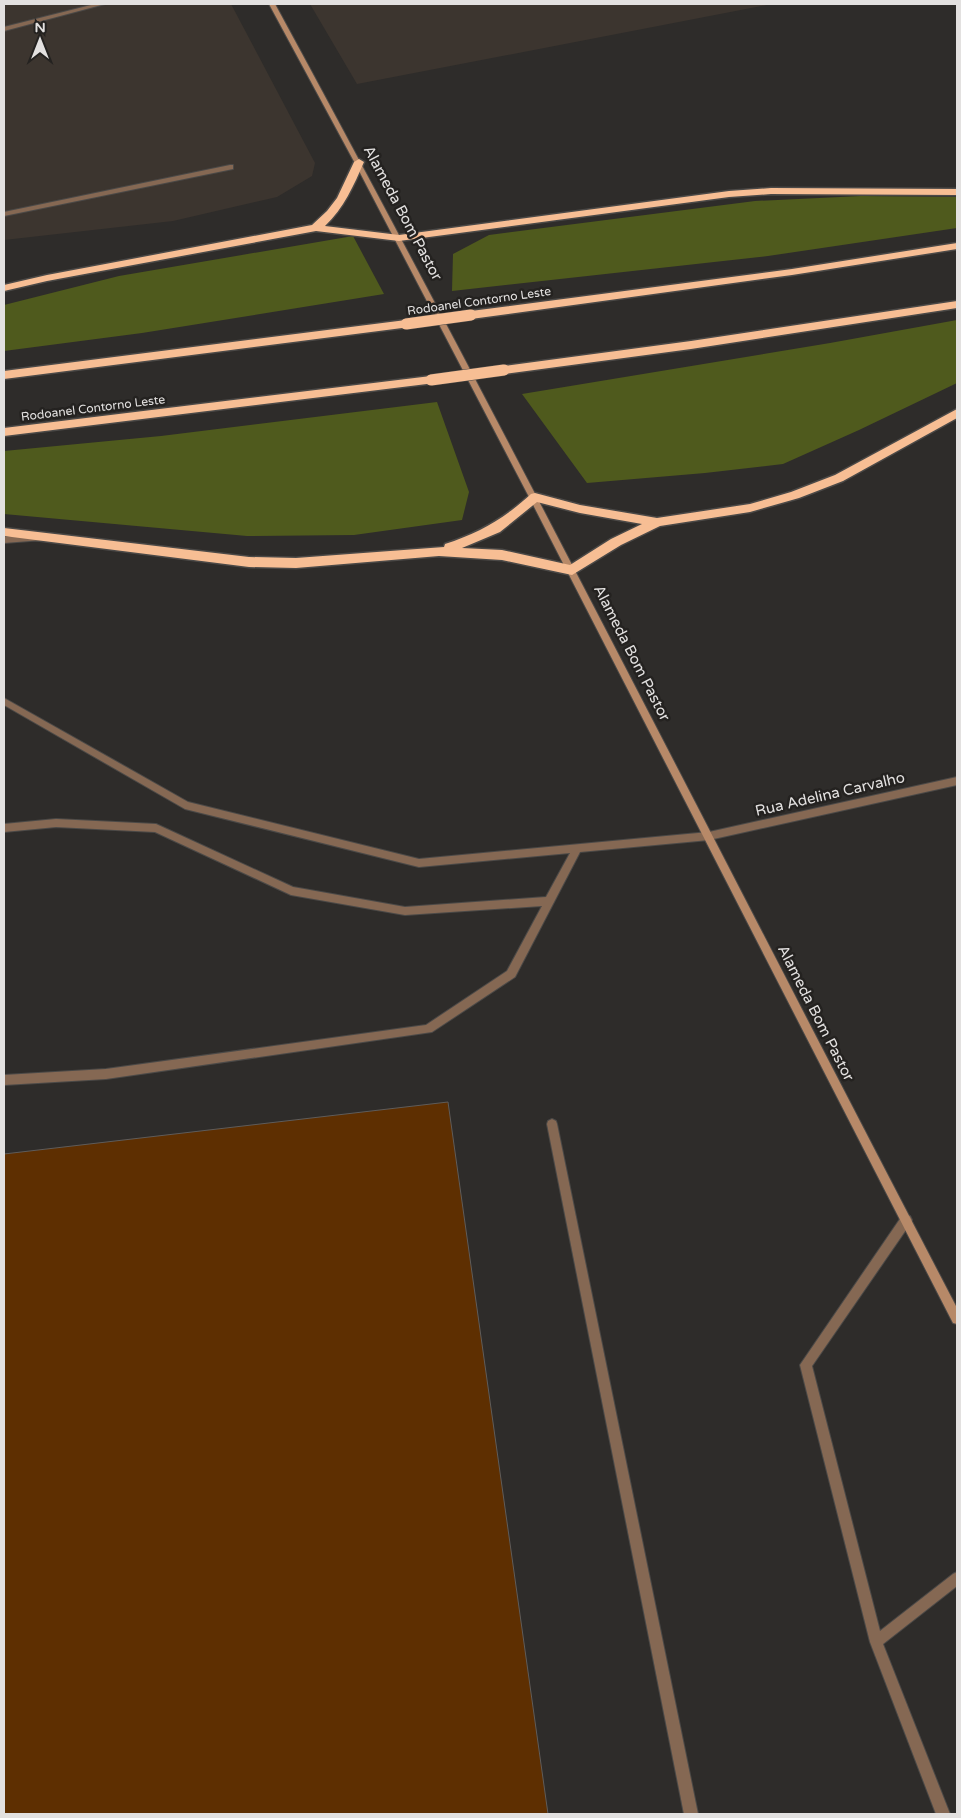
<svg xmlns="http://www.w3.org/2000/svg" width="961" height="1818" font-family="'Varela Round',sans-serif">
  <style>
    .built { fill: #3c352f }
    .green { fill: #4f5a1d }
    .building { fill: #5e2f01; stroke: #5f5c5a }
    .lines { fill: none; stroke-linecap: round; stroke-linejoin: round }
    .lane-casing { stroke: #4b4947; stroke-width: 2 }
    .street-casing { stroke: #4b4947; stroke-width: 2 }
    .secondary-casing { stroke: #4b4947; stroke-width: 2 }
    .highway-casing { stroke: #4b4947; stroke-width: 3 }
    .lane { fill: #856853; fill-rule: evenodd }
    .street { fill: #856853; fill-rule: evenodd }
    .secondary { fill: #b78968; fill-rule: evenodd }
    .highway { fill: #f7be94; fill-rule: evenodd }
    .highway-bridge-casing { stroke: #4b4947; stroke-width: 12; stroke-linecap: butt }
    .highway-bridge { stroke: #f7be94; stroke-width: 11 }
    .labels { text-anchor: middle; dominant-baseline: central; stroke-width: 5; stroke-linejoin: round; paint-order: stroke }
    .far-street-label { font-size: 12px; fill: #e3e1e0; stroke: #242220 }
    .street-label { font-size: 15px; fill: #e3e1e0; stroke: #242220 }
  </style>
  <rect width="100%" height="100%" fill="#2e2c2a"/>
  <!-- built -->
  <g class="built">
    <polygon points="4,4 231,4 315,163 312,176 277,197 173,221 4,240"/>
    <polygon points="310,4 772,4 357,84"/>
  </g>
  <!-- green -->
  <g class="green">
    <polygon points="861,196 957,197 957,228 768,256 452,291 453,254 489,235 755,201"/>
    <polygon points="353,236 384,294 142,333 4,351 4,305 119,276"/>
    <polygon points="957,320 957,383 859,430 783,464 705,473 587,483 522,394 830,343"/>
    <polygon points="437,402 469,492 462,520 354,535 247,536 4,514 4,451 161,436"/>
  </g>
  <!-- building -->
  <polygon class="building" points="448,1102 548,1814 4,1814 4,1154"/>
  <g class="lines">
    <defs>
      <g id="lane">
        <polygon points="95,4 105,4 4,31 4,27"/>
        <polygon points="230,165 233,165 233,169 4,216 4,212"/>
        <polygon points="4,698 188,802 419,859 709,832 712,833 714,836 712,839 709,840 580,852 515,977 432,1032 106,1079 4,1085 4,1075 106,1069 426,1025 507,971 542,906 405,915 291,895 155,832 56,827 4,832 4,824 56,819 156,824 293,887 405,907 546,897 570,853 419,867 185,809 4,705"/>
        <polygon points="552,1119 556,1121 557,1124 698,1814 684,1814 547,1124 548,1121"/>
        <polygon points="906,1215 910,1216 912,1220 910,1224 812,1366 880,1631 953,1574 957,1572 957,1586 883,1644 950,1814 936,1814 870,1642 800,1365 902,1216"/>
      </g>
      <g id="street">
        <polygon points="40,535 44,538 43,540 4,543 4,537"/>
        <polygon points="957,777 957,785 709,840 706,839 704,836 706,833 709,832"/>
      </g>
      <path id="secondary" d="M269,4h6c234,431 455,869 682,1304v16l-4,-1 -425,-828 -171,-328z"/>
      <g id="highway">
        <path d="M359,159l5,3c-10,23 -20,46 -39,64l74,9 330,-44 42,-3 186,1v6l-186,-1 -42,3 -330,44 -83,-10 -269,50 -43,10v-6l43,-10 265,-50 15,-14 10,-13 17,-36z"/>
        <polygon points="957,243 957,249 792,275 471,319 465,315 471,311 792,269"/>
        <polygon points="957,301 957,308 691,349 504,374 498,370 504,366 691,341"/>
        <polygon points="406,320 410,321 412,324 410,327 4,379 4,371"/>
        <polygon points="431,376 437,380 435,383 4,436 4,428"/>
        <path d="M957,409v9l-114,63 -44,17 -49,14 -90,14 -39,19 -49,30 -70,-15 -63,-4 -143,12 -47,-1 -245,-31v-8l245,29 47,1 148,-11 1,-3c34,-11 60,-26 86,-50l4,-1 45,12 77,13 93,-14 41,-12 44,-17zM537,502l43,11 62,11 -31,15 -41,26 -68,-15 -40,-2 38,-16z"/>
      </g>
    </defs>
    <!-- lane casing -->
    <use href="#lane" class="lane-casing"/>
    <!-- street casing -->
    <use href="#street" class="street-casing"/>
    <!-- secondary casing -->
    <use href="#secondary" class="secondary-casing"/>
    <!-- highway casing -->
    <use href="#highway" class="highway-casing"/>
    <!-- lane -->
    <use href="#lane" class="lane"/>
    <!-- street -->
    <use href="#street" class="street"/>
    <!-- secondary -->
    <use href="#secondary" class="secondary"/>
    <!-- highway -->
    <use href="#highway" class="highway"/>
    <defs>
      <g id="highway-bridge">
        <polyline points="406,324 471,315"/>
        <polyline points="431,380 504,370"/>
      </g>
    </defs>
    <!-- highway-bridge casing -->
    <use href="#highway-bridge" class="highway-bridge-casing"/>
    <!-- highway-bridge -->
    <use href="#highway-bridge" class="highway-bridge"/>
  </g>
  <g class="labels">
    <!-- far-street labels -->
    <g class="far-street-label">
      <text transform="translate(479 301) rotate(-8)">Rodoanel Contorno Leste</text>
      <text transform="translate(93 408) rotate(-7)">Rodoanel Contorno Leste</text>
    </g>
    <!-- street labels -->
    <g class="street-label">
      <text transform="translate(403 213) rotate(62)">Alameda Bom Pastor</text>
      <text transform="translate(632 653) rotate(63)">Alameda Bom Pastor</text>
      <text transform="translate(830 794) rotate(-13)">Rua Adelina Carvalho</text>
      <text transform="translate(816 1013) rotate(63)">Alameda Bom Pastor</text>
    </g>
  </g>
  <!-- border -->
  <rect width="961" height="1818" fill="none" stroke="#e3e1e0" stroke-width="10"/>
  <!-- north arrow -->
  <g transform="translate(40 40)" stroke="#242220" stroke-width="4" paint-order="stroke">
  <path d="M0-4L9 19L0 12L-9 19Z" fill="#e3e1e0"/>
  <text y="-8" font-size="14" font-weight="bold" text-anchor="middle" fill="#e3e1e0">N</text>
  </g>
</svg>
